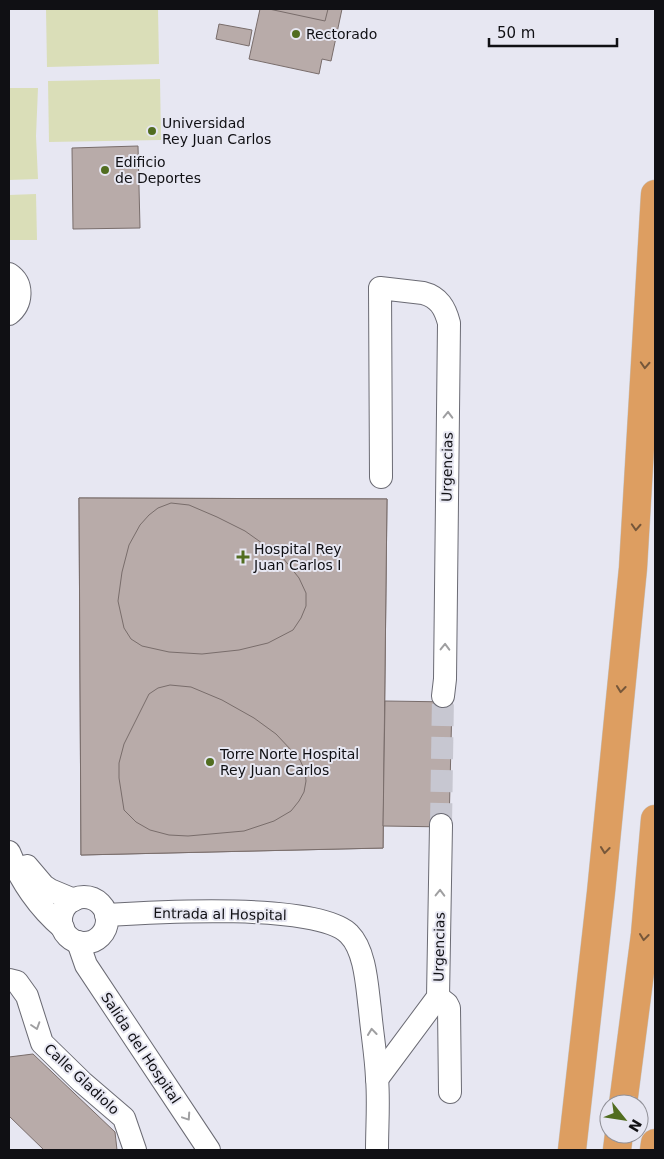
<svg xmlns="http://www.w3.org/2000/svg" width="664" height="1159" font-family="'DejaVu Sans',sans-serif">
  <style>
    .green { fill: #dadeb8 }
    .building { fill: #b8aba9; stroke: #796d6b; fill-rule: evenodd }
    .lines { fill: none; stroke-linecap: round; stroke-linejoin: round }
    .minor-tunnel { stroke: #c7c7d1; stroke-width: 22; stroke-dasharray: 22 11; stroke-linecap: butt }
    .minor-casing { stroke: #6b6b74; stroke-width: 24 }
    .highway-casing { stroke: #c6c6c7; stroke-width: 29 }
    .minor { stroke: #fff; stroke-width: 22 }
    .highway { stroke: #dd9e61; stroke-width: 28 }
    .oneway { stroke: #76573a }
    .oneway2 { stroke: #9f9fa1 }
    .poi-dot { fill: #516d20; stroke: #e7e7f2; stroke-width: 2 }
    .labels { text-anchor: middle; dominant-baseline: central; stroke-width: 4; stroke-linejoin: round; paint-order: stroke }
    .poi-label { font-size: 14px; fill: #101014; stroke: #e7e7f2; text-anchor: start }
    .street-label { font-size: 14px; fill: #101014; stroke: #e7e7f2 }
  </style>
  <rect width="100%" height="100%" fill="#e7e7f2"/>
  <!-- green -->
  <g class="green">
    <polygon points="46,9 158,9 159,64 47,67"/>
    <polygon points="160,79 161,140 49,142 48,81"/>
    <polygon points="9,88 38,88 36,136 38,179 9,180"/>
    <polygon points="36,194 37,240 9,240 9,195"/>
  </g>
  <!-- building -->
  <g class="building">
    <polygon points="260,9 342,9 331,61 322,59 319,74 249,59"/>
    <polygon points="269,9 328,9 325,21"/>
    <polygon points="219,24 252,30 249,46 216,39"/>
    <polygon points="138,146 140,228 73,229 72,148"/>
    <path d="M79,498l308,1 -4,349 -302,7zM171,503l18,2 28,12 28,14 38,27 16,20 7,15v13l-5,12 -8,12 -25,13 -29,7 -37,4 -33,-2 -27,-6 -11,-7 -7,-11 -6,-27 4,-29 7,-27 11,-20 9,-10 9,-7zM170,685l21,2 31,13 32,18 22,16 16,17 8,9 5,11 1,10 -2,11 -5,9 -8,10 -17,10 -30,10 -56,5 -19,-1 -19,-5 -14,-8 -12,-12 -5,-32v-15l5,-19 25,-50 9,-6z"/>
    <polygon points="79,498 387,499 383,848 81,855"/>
    <polygon points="171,503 189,505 217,517 245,531 283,558 299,578 306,593 306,606 301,618 293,630 268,643 239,650 202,654 169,652 142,646 131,639 124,628 118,601 122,572 129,545 140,525 149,515 158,508"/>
    <polygon points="170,685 191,687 222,700 254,718 276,734 292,751 300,760 305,771 306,781 304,792 299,801 291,811 274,821 244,831 188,836 169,835 150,830 136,822 124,810 119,778 119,763 124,744 149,694 158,688"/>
    <polygon points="385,701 452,702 449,827 383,826"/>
    <polygon points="33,1054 115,1132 117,1150 44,1150 9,1116 9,1057"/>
  </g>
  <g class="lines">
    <!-- minor-tunnel -->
    <polyline class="minor-tunnel" points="441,825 443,696"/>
    <defs>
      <g id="minor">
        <path d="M9,274c15,10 13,30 0,40"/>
        <path d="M381,477l-1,-189 43,5c16,4 22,15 26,30l-4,356 -2,17"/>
        <path d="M9,852c11,28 30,56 54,76"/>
        <polyline points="27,866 44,886 50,890 74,900"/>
        <circle cx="84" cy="920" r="23"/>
        <path d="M106,915c47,-3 213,-13 243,19 17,17 18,54 21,76 2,23 6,45 7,68 2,24 0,48 0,72"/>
        <polyline points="78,942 86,965 209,1150"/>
        <polyline points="9,980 17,982 27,996 42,1043 82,1082 124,1118 135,1150"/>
        <polyline points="438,997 447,1004 449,1008 450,1092"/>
        <polyline points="377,1079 438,997 441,825"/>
      </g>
      <g id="highway">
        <polyline points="623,1104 645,934 655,819"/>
        <polyline points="572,1150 601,892 633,568 655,194"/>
        <polyline points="617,1150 619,1134"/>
        <polyline points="654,1150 655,1143"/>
      </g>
    </defs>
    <!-- minor casing -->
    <use href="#minor" class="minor-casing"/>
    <!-- highway casing -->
    <use href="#highway" class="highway-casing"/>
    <!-- minor -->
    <use href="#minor" class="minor"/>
    <!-- highway -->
    <use href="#highway" class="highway"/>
  </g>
  <!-- one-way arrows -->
  <defs><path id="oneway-chevron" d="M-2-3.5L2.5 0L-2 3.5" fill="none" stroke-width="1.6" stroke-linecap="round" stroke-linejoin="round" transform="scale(1.25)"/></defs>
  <g class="oneway">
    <use href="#oneway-chevron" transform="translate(645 365) rotate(93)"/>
    <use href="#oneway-chevron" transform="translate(636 527) rotate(93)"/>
    <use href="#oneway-chevron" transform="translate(621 689) rotate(96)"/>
    <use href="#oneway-chevron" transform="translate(605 850) rotate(96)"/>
    <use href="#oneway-chevron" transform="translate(644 937) rotate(97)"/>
  </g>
  <g class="oneway2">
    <use href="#oneway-chevron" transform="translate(448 415) rotate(-89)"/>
    <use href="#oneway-chevron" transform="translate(445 647) rotate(-89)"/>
    <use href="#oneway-chevron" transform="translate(440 893) rotate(-89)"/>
    <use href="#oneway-chevron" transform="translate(36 1026) rotate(72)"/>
    <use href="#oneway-chevron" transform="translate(372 1032) rotate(-96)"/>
    <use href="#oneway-chevron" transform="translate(187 1117) rotate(56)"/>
  </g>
  <!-- markers -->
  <g class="poi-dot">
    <circle cx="296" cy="34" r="5"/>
    <circle cx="152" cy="131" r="5"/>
    <circle cx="105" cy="170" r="5"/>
    <path d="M240.5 549.5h5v5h5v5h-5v5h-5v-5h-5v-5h5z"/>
    <circle cx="210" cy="762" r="5"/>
  </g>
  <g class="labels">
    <!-- poi labels -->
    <g class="poi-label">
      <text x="306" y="34">Rectorado</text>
      <text x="162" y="123">Universidad<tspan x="162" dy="16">Rey Juan Carlos</tspan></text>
      <text x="115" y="162">Edificio<tspan x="115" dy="16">de Deportes</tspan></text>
      <text x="254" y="549">Hospital Rey<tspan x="254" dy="16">Juan Carlos I</tspan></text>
      <text x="220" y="754">Torre Norte Hospital<tspan x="220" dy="16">Rey Juan Carlos</tspan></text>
    </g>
    <!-- street labels -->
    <g class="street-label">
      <text transform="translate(447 467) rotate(-89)">Urgencias</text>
      <text transform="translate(220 914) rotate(1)">Entrada al Hospital</text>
      <text transform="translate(439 947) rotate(-89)">Urgencias</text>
      <text transform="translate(141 1048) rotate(56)">Salida del Hospital</text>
      <text transform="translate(82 1079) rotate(43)">Calle Gladiolo</text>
    </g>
  </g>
  <!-- border -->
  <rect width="664" height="1159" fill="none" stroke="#101014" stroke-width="20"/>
  <!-- north arrow -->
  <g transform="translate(624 1119) rotate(120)"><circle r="24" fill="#e7e7f2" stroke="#919199"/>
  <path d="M0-4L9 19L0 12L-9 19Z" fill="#516d20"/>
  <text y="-8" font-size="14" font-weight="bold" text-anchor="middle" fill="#101014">N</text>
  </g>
  <!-- scale -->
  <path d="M489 38v8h128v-8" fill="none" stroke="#101014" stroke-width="2.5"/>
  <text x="497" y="38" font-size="15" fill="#101014" stroke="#e7e7f2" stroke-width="4" paint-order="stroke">50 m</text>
</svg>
